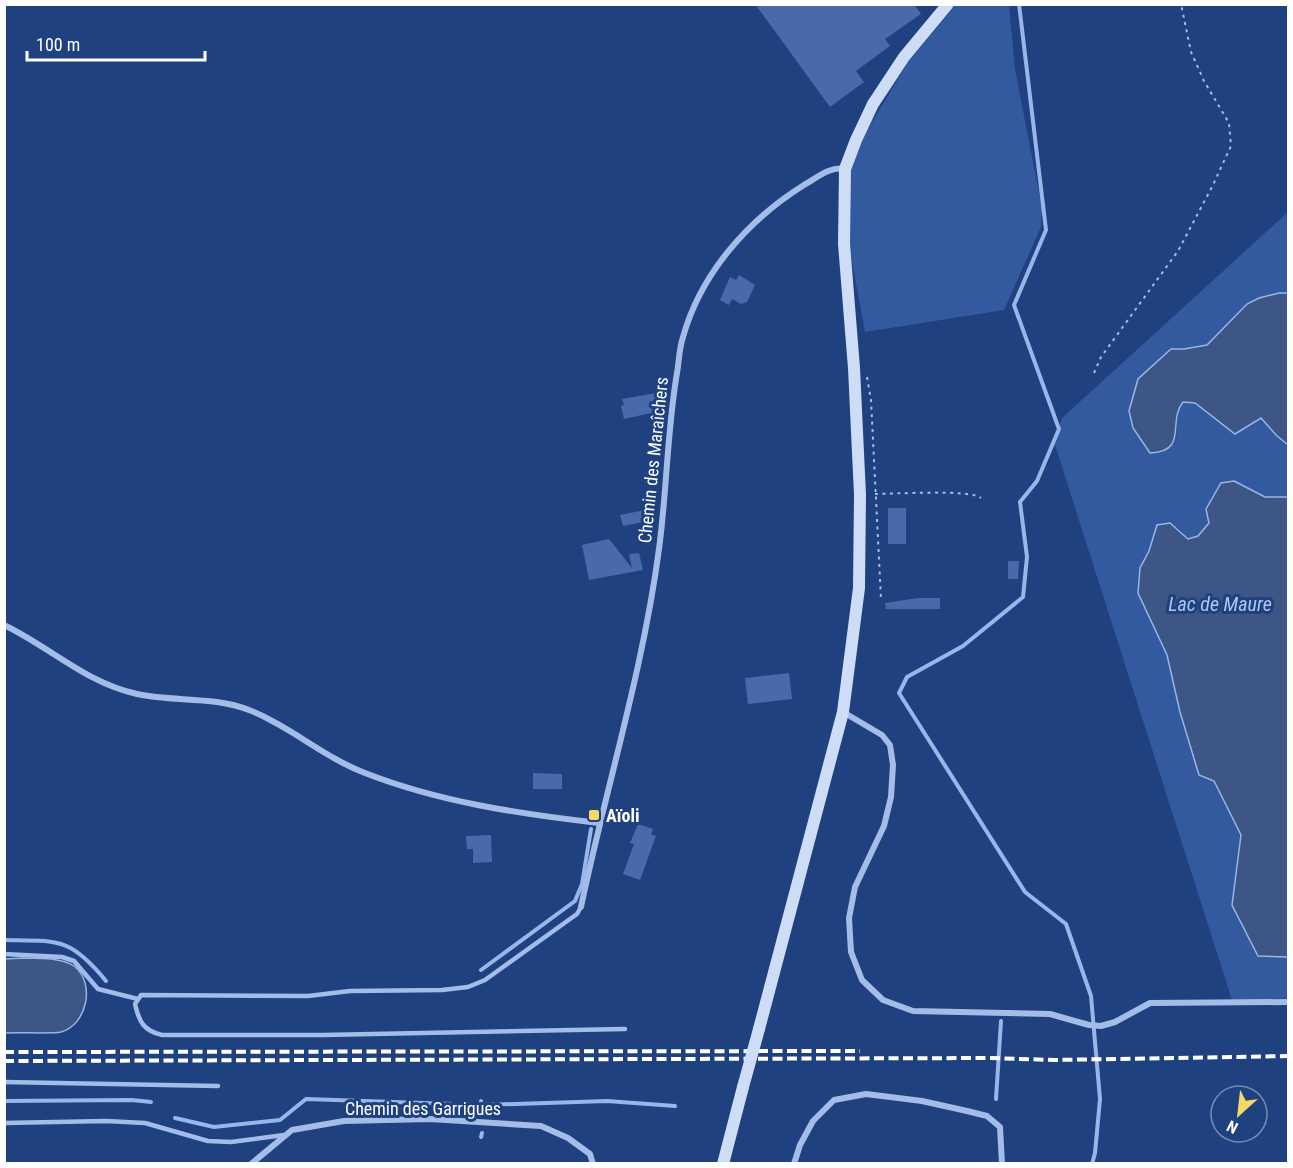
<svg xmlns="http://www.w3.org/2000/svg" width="1293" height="1168" font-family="'Roboto Condensed',sans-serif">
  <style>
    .green { fill: #33599e }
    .water { fill: #3d5685; stroke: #98b6ea; stroke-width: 1.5 }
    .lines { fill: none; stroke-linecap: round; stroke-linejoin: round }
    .stream { stroke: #98b6ea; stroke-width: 4 }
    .building { fill: #486aaa }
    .path { stroke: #a4bde8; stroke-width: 2; stroke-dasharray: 3 4.5; stroke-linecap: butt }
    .lane { stroke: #a4bde8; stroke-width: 4.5 }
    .street { stroke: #a4bde8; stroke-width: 6 }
    .secondary { stroke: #cfdcf6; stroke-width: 12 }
    .rail { stroke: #fff; stroke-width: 4; stroke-dasharray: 10 4.5; stroke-linecap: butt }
    .secondary-bridge { stroke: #cfdcf6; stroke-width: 12 }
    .poi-dot { fill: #f6d964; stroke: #1f4180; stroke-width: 2 }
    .labels { text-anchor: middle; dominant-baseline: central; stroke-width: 6; stroke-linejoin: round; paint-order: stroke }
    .street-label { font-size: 18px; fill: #fff; stroke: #1f4180 }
    .poi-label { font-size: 18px; font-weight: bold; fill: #fff; stroke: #1f4180; text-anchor: start }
    .water-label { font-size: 20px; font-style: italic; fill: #afc7f0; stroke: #1f4180 }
  </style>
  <rect width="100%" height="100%" fill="#1f4180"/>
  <!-- green -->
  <g class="green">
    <polygon points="956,5 1009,5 1015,69 1042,208 1041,227 1004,310 865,332 848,240 849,172 860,142 908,62"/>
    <polygon points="1288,212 1288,293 1279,293 1248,304 1207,345 1184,349 1171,349 1176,438 1178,408 1183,402 1195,403 1235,433 1261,418 1276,435 1288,445 1288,497 1265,497 1234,481 1209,523 1198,536 1188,539 1178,528 1157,525 1149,551 1140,568 1138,593 1167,655 1180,712 1241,835 1236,874 1258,956 1288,957 1288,998 1233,1003 1055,445 1062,418"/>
  </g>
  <!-- water -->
  <g class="water">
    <path d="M1279,293h9v152l-12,-10 -15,-17 -26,16 -40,-31 -12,-1c-16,20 6,49 -33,51l-17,-25 -4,-17 9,-32 33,-30h13l23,-4 40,-41 12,-6z"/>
    <polygon points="1234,481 1265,497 1288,497 1288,957 1258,956 1232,905 1241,835 1214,781 1199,775 1180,712 1167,655 1138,593 1140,568 1149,551 1157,525 1170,523 1188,539 1198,536 1209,523 1206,509 1221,483"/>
    <path d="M23,958c15,1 38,-1 51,8 22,17 13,59 -13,66 -11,2 -43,0 -56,1v-74z"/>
  </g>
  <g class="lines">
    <!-- stream -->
    <g class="stream">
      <polyline points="1019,4 1046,230 1014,305 1059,429 1037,481 1020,502 1027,557 1023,597 963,646 907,677 899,693 1025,892 1066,924 1091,996 1100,1099 1095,1153 1092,1164"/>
      <path d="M4,940c54,1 66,-3 102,41"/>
      <polyline points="481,970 575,901 582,884 591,829"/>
      <polyline points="996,1099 1001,1021"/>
      <polyline points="4,1101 132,1100 151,1102"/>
      <polyline points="481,1112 481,1101"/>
      <polyline points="175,1118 214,1127 280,1120 306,1099 481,1105 607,1101 675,1106"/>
      <polyline points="481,1137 482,1133"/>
    </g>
  </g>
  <!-- building -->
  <g class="building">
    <polygon points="755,4 914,4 921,14 885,39 890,46 856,71 864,82 830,107"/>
    <polygon points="739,275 755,285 747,302 741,304 732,299 729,305 720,300 730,277 736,280"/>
    <polygon points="656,393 660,411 624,419 621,406 624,405 622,399"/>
    <rect x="888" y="508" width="18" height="36"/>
    <polygon points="650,509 653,520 623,526 620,515"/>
    <polygon points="609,539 632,568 629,554 639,553 643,570 589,580 582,545"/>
    <polygon points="1008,561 1019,561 1018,579 1008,579"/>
    <polygon points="918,598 940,598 940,609 886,609 885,603"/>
    <polygon points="789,673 792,699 748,704 745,678"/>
    <polygon points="533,773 562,774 562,789 533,789"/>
    <polygon points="638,824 653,829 651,834 656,836 640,880 623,874 634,844 630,843"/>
    <polygon points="491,835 492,862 473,863 473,849 467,849 466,836"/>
  </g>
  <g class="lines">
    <!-- path -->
    <g class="path">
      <polyline points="1094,373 1101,357 1178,251 1212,187 1231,146 1229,123 1204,81 1191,52 1181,4"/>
      <polyline points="867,377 871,400 881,599"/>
      <path d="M875,494c18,0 96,-5 106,4"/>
    </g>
    <!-- lane -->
    <g class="lane">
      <path d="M581,907l-4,7 -92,66 -17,7 -26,3 -92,1 -42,5 -167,-1 -6,9c4,18 9,27 27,31h161l302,-6"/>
      <polyline points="4,954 62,957 74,961 98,989 138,999"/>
      <polyline points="4,1082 218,1086"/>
      <polyline points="4,1123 106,1121 145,1123 208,1141 231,1142 284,1135"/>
    </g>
    <!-- street -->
    <g class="street">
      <path d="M4,625c46,22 82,58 133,69 36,8 77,2 112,16 41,16 74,47 116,63 74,29 155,41 234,50"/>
      <polyline points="843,712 882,735 890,745 893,765 891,797 884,826 855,887 849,918 851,952 862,980 883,1000 913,1011 1050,1014 1089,1025 1101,1026 1115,1022 1150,1003 1288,1002"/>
      <path d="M581,907c25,-119 62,-237 78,-358 8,-59 8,-118 18,-176 2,-11 2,-24 6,-36 18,-64 65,-117 121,-152 13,-7 25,-19 41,-16"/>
      <polyline points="251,1164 292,1130 344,1121 430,1119 541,1126 568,1138 590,1154 593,1164"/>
      <polyline points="794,1164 800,1145 813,1121 834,1100 866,1094 922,1101 967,1111 987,1116 1000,1127 1002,1164"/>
    </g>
    <!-- secondary -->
    <g class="secondary">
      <polyline points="759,1029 843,712 859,588 860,495 854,368 844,244 845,169 856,140 873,104 904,57 948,4"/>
      <polyline points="723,1164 743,1087"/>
    </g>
    <!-- rail -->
    <g class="rail">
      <polyline points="4,1052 860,1051"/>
      <polyline points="4,1061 988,1058 1055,1060 1288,1056"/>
    </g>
    <!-- secondary-bridge -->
    <polyline class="secondary-bridge" points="743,1087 759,1029"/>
  </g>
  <!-- markers -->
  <rect class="poi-dot" x="588" y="809" width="12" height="12" rx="3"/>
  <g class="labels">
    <!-- street labels -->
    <g class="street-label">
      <text transform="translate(653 460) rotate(-84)">Chemin des Maraîchers</text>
      <text x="423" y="1108">Chemin des Garrigues</text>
    </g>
    <!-- poi labels -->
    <g class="poi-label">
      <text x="606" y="815">Aïoli</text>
    </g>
    <!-- water labels -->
    <g class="water-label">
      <text x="1220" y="604">Lac de Maure</text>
    </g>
  </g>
  <!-- border -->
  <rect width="1293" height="1168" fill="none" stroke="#ffffff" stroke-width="12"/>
  <!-- north arrow -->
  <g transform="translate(1239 1114) rotate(207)"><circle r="28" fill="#1f4180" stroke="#798db3" stroke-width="1.5"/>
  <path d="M0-4.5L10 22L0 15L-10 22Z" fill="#f6d964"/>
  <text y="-9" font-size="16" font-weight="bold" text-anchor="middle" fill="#ffffff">N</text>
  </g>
  <!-- scale -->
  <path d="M27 51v9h178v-9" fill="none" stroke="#ffffff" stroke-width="3"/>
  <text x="36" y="51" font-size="18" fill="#ffffff" stroke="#1f4180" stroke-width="4.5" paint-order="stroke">100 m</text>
</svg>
